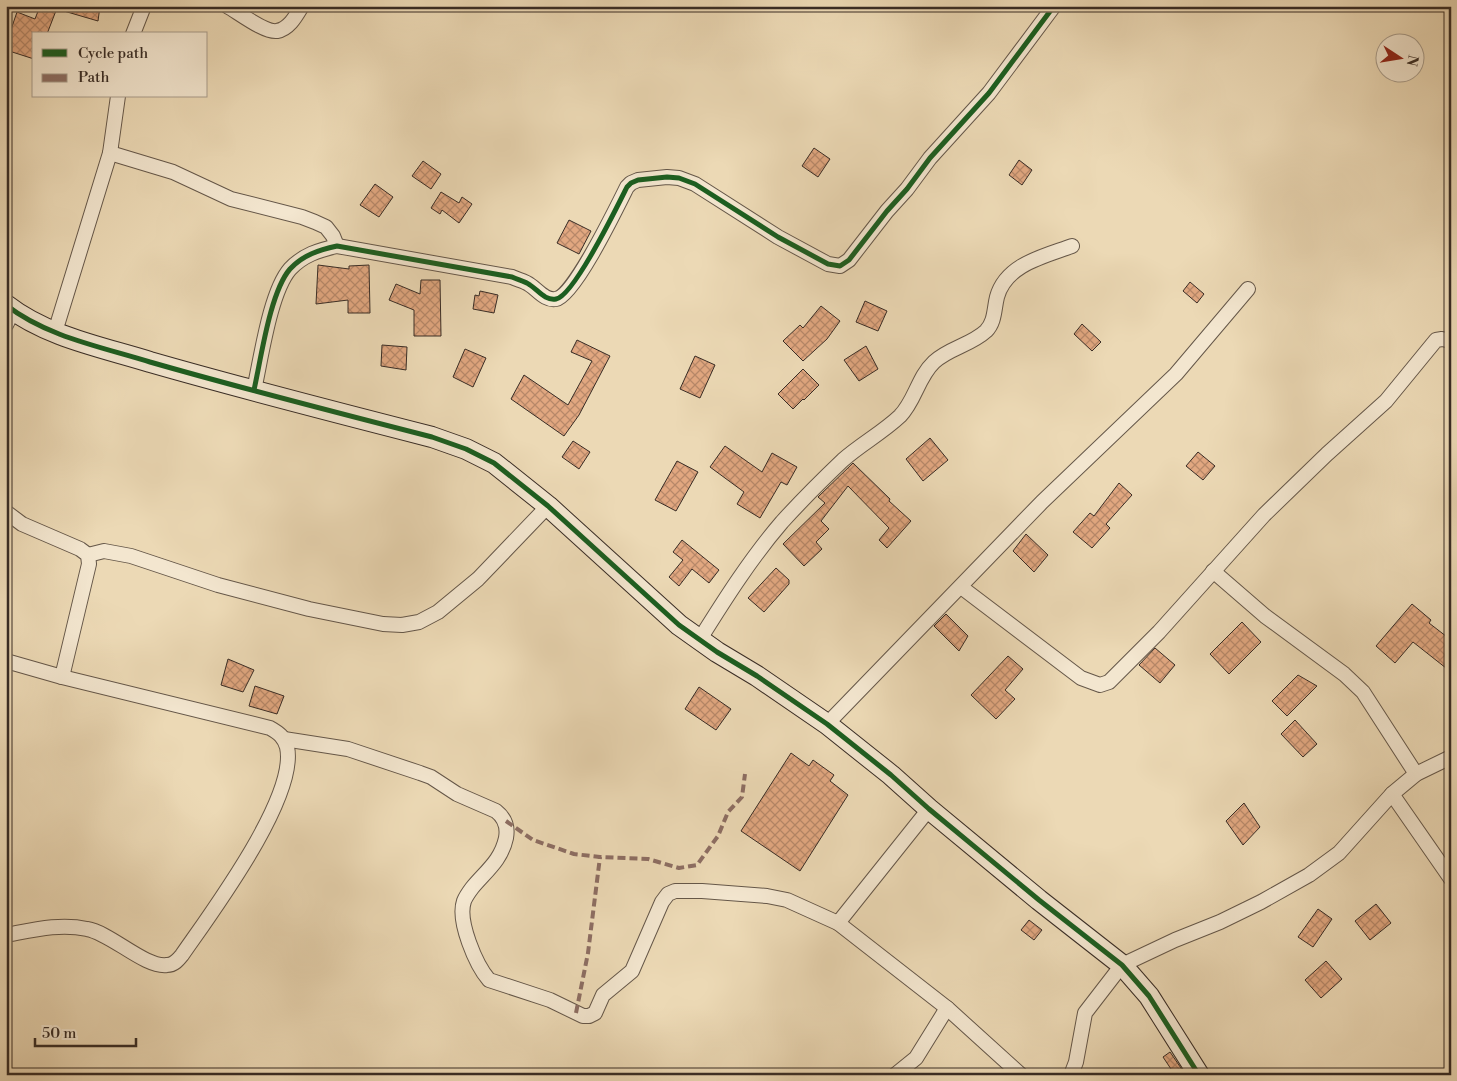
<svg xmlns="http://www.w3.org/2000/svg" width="1457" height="1081" font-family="'Libre Bodoni',serif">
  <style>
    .building { fill: url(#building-cross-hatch); stroke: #382c25 }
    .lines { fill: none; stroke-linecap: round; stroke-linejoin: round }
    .street-casing { stroke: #655749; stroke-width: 16 }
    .secondary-casing { stroke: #382c25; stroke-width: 22 }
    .street { stroke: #f3e6cf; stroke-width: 14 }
    .secondary { stroke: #f3e6cf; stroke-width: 20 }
    .quiet { stroke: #8d6e63; stroke-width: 4; stroke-dasharray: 8 4; stroke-linecap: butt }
    .cycleway-casing { stroke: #f3e6cf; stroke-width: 8 }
    .cycleway { stroke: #1b5e20; stroke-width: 5 }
  </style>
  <defs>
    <pattern id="building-cross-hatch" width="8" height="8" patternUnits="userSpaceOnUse" patternTransform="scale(1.25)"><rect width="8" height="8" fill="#e1a780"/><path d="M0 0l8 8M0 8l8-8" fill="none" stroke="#b78869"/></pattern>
  </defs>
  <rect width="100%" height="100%" fill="#ecd9b5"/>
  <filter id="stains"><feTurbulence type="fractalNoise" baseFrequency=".004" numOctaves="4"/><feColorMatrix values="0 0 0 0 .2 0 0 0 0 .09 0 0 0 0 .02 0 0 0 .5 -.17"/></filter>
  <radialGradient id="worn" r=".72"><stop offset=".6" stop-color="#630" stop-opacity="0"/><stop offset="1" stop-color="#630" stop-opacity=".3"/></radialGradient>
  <!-- building -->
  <g class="building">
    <polygon points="40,6 100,6 98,21 57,9 57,8 47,34 34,34 34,59 6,50 6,44 17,12 35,19"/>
    <polygon points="814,148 830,159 818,177 802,166"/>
    <polygon points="1019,160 1032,170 1022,185 1009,175"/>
    <polygon points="423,161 441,174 431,189 412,176"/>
    <polygon points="375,184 393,197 379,217 360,205"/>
    <polygon points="441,192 459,203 462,197 472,204 459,223 442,210 440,214 431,208"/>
    <polygon points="569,220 591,231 579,254 557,243"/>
    <polygon points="318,265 349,269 349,266 369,265 370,313 348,313 348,300 316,304"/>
    <polygon points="421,280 440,280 441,336 414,336 414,310 389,300 396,284 420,294"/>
    <polygon points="1190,282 1204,294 1197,303 1183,291"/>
    <polygon points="480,291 498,295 494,313 473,309 475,295 479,296"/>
    <polygon points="865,301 887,311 878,331 856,322"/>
    <polygon points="821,306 840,321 827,339 803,361 783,341 800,325 803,328"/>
    <polygon points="1082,324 1101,342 1092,351 1074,334"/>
    <polygon points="577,340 610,356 579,415 564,436 511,399 524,375 568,405 592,361 571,352"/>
    <polygon points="382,345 407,347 406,370 381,366"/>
    <polygon points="866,346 878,369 859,381 844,360"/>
    <polygon points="465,349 486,358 473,387 453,377"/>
    <polygon points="695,356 715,365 700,398 680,389"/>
    <polygon points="803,369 819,385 804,400 803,399 793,409 778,394"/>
    <polygon points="930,438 948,460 923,481 906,459"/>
    <polygon points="573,441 590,452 579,469 562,457"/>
    <polygon points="725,446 762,472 772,453 797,467 787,485 781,482 760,518 737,504 744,492 710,467"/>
    <polygon points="1198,452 1215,466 1203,480 1186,466"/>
    <polygon points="677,461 698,472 676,511 655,500"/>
    <polygon points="853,463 890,499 889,501 911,521 887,548 879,540 889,528 848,486 821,521 829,529 816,542 822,549 804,566 783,544 825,503 818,497"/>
    <polygon points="1119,483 1132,495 1106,524 1110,528 1092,548 1073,532 1090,513 1094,516"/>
    <polygon points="1026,534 1048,555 1034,572 1013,551"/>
    <polygon points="682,540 719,570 709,583 692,569 679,586 669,577 683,560 673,552"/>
    <polygon points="776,568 789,580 789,584 764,612 748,598"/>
    <polygon points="1412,604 1431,620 1429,623 1451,640 1451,672 1413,642 1395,663 1376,646"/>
    <polygon points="946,614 968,636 959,651 934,626"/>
    <polygon points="1242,622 1261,642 1229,674 1210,654"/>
    <polygon points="1155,648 1175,665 1160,683 1139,665"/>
    <polygon points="1008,656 1023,669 1005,690 1015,699 996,719 971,695"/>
    <polygon points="228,659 254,670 243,692 221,685"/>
    <polygon points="1298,675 1317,686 1287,716 1272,701"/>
    <polygon points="255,686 284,696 277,714 249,706"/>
    <polygon points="699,687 731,709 716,730 685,709"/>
    <polygon points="1295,720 1317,744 1303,757 1281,734"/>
    <polygon points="791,753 809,766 813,760 834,775 830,781 848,795 800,871 741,831"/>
    <polygon points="1244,803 1260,827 1243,845 1226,821"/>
    <polygon points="1376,904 1391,923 1370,940 1355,921"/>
    <polygon points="1318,909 1332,919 1313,947 1298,937"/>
    <polygon points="1029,920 1042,930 1034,940 1021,930"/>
    <polygon points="1326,961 1342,979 1321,998 1305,980"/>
    <polygon points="1170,1052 1183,1071 1178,1075 1175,1075 1163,1057"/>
  </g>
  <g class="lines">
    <defs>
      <g id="street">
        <path d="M227,6c11,6 38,27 50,25 12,-2 19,-15 25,-25"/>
        <polyline points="133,34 144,6"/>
        <polyline points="110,153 173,172 231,199 302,217 315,222 326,227 333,236 337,246"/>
        <polyline points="6,325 13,311"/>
        <polyline points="55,332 110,153 118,96"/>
        <path d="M254,390c7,-31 16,-98 36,-121 13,-14 29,-19 47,-23l175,31c6,3 13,4 18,8 8,5 15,16 26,14 18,-3 61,-92 71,-112l4,-4 7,-3 29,-3 12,1 16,6 83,53 50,27 12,2 9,-6 38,-49 20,-22 23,-31 59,-65 65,-87"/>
        <polyline points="6,512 22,524 80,549 88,555 89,564 62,677"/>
        <polyline points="88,555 104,551 131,556 218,585 309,609 383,624 402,625 419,622 438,612 478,579 548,506"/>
        <polyline points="1213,571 1265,616 1344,674 1363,692 1416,774"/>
        <polyline points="961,587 1081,678 1100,685 1109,682 1159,632 1264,515 1327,454 1386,401 1436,340 1442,339 1451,341"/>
        <path d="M700,639c25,-40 51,-81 82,-117 19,-21 40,-42 61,-62 18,-16 39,-27 57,-44 15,-15 18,-39 34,-54 15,-14 37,-17 52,-31 9,-9 8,-22 11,-34 9,-33 48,-41 75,-51"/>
        <path d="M6,661l56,16 208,51c9,5 14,9 17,19 11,50 -76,166 -105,208 -4,5 -8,10 -15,10 -22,3 -56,-32 -80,-36 -27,-6 -54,1 -81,6"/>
        <polyline points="827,724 1042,502 1176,374 1248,289"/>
        <path d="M284,739l64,10 72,24 11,4 26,17 39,17c9,7 12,16 10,27 -5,23 -20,33 -34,50 -3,4 -6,8 -8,13 -7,20 12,64 25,79l61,20 33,16h6l6,-3 8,-18 29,-24 30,-69 6,-8 7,-3h27l65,5 20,4 51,23 91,-114"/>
        <polyline points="1392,794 1451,879"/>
        <polyline points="838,923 947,1008 1021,1075"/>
        <polyline points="895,1075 916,1058 947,1008"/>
        <polyline points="1071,1075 1076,1062 1085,1013 1122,965 1175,940 1220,922 1261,902 1309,875 1339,853 1392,794 1416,774 1451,757"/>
      </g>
      <path id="secondary" d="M6,305c41,32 96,42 144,57 94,27 188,51 282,75l34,12 28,14 54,43 131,119 38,27 40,24 70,48 64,51 38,34 110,91 83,65 27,31 50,79"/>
    </defs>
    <!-- street casing -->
    <use href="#street" class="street-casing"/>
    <!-- secondary casing -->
    <use href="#secondary" class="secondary-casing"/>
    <!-- street -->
    <use href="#street" class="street"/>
    <!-- secondary -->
    <use href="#secondary" class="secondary"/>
    <!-- quiet -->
    <g class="quiet">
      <polyline points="506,821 533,840 574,854 600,857 648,859 679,868 697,865 718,836 728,812 742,797 745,774"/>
      <polyline points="576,1013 588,953 600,857"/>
    </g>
    <defs>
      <g id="cycleway">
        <path d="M6,305c41,32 96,42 144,57 94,27 188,51 282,75l34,12 28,14 54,43 131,119 38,27 40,24 70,48 64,51 38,34 110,91 83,65 27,31 50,79"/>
        <path d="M254,390c7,-31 16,-98 36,-121 13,-14 29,-19 47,-23l175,31c6,3 13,4 18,8 8,5 15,16 26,14 18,-3 61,-92 71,-112l4,-4 7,-3 29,-3 12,1 16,6 83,53 50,27 12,2 9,-6 38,-49 20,-22 23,-31 59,-65 65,-87"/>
      </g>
    </defs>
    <!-- cycleway casing -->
    <use href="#cycleway" class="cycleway-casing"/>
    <!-- cycleway -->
    <use href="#cycleway" class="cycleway"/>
  </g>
  <!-- margin -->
  <rect width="1457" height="1081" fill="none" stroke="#ecd9b5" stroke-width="25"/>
  <rect x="8" y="8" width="1442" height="1066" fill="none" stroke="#382c25" stroke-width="2.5"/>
  <rect x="12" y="12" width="1432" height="1056" fill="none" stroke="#382c25"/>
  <!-- legend -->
  <rect x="32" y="32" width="175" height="65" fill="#f3e6cf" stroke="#a89c8b"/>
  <rect x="42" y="49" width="25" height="8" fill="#1b5e20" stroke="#a89c8b"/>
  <text x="78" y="58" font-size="15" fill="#382c25">Cycle path</text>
  <rect x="42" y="74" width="25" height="8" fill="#8d6e63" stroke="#a89c8b"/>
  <text x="78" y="82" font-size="15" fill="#382c25">Path</text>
  <!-- north arrow -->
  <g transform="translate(1400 58) rotate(102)"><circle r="24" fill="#f3e6cf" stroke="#a89c8b"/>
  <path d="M0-4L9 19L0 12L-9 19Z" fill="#8f2418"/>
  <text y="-8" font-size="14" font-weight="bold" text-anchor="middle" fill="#382c25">N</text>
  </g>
  <!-- scale -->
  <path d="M35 1038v8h101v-8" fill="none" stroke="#382c25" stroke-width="2.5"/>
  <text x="42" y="1038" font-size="15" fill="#382c25" stroke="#f3e6cf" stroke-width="4" paint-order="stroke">50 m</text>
  <rect width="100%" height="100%" filter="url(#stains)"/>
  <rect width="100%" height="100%" fill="url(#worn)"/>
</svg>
